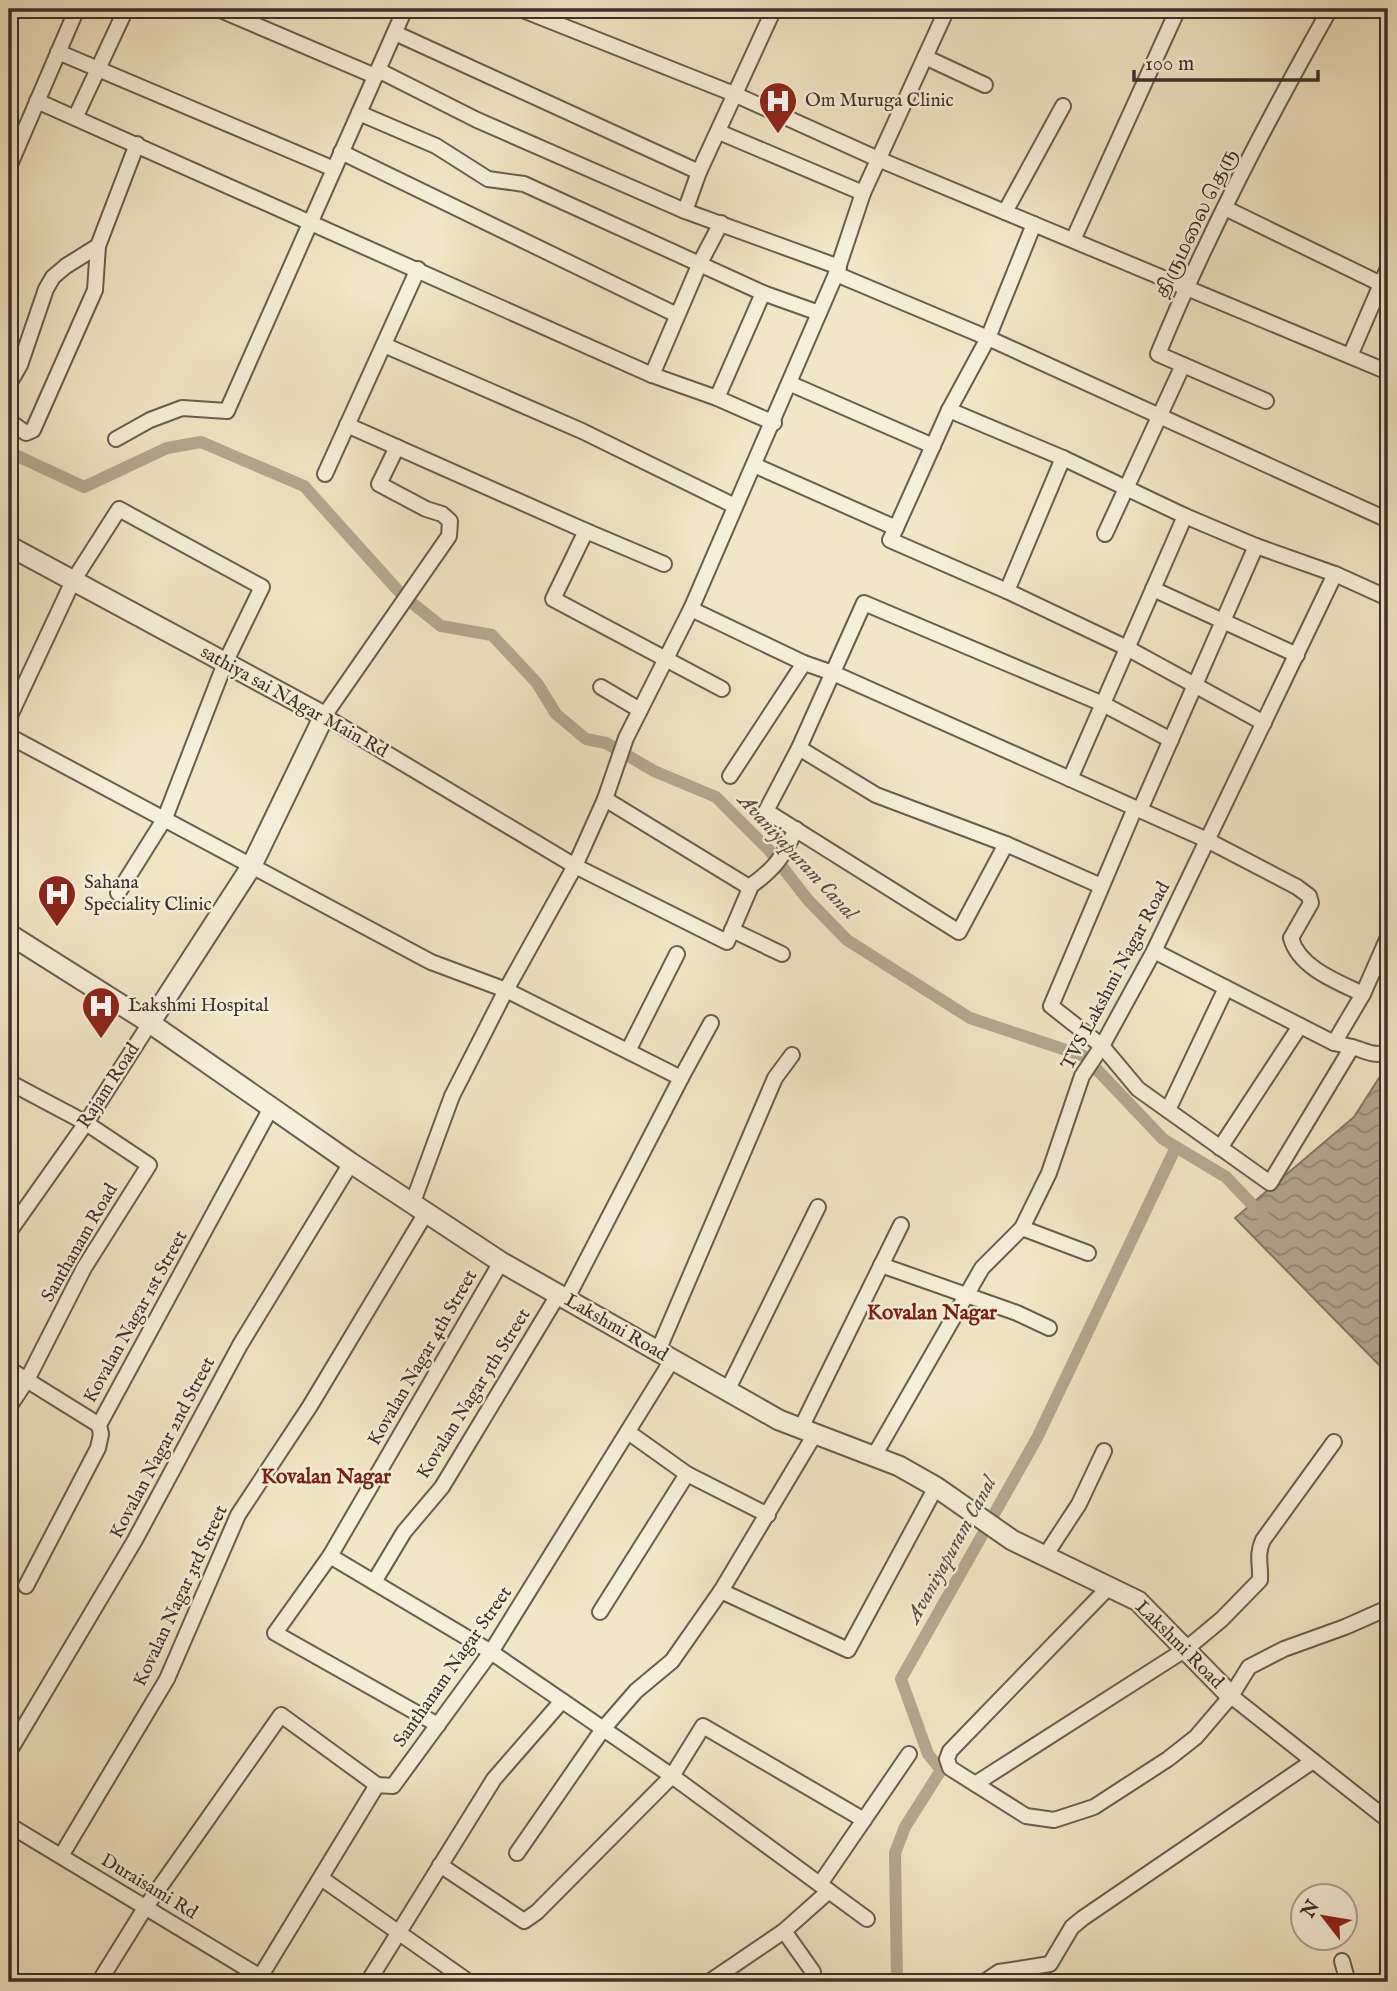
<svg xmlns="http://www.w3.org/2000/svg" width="1397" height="1991" font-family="'IM FELL English','Noto Serif Tamil',serif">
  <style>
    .water { fill: url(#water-waves); stroke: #837867; stroke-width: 2 }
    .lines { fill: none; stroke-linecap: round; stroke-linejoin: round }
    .canal { stroke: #b3a890; stroke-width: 12 }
    .minor-casing { stroke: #695e50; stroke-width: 18 }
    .tertiary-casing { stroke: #695e50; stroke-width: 23 }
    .minor { stroke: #f6efd9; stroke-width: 14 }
    .tertiary { stroke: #f6efd9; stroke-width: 19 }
    .labels { text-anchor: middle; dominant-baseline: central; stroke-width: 5; stroke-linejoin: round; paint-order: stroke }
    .poi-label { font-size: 19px; fill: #3c3029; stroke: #f6efd9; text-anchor: start }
    .street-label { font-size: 19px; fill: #3c3029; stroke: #f6efd9 }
    .water-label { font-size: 21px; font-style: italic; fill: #5a4e43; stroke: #f6efd9 }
    .neighbourhood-label { font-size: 21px; font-weight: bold; fill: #7a1f14; stroke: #f6efd9 }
  </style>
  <defs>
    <pattern id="water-waves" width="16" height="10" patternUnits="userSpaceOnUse" patternTransform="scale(1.75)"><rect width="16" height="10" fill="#b3a890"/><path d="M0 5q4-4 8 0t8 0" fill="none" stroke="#938976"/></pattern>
  </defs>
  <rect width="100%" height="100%" fill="#f1e6c5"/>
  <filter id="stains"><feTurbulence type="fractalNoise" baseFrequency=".00286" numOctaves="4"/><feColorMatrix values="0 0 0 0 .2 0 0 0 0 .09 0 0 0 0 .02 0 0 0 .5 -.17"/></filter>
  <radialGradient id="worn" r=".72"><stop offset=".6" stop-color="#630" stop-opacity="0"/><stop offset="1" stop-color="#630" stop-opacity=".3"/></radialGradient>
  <!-- water -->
  <polygon class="water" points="1388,1064 1388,1374 1235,1218 1354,1117"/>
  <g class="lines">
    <!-- canal -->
    <g class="canal">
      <polyline points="9,452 84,487 167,448 201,442 304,486 402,595 441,626 492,635 537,683 556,714 586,739 606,743 654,771 716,797 769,850 808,900 847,940 970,1018 1084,1056 1163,1139 1176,1147 1037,1438 901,1679 928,1754 941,1770 905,1827 895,1853 897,1982"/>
      <polyline points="1176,1147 1226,1177 1263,1216"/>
    </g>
    <defs>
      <g id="minor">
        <polyline points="218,9 375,76"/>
        <polyline points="520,9 734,94 878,159 1388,372"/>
        <polyline points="395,33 699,172"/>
        <polyline points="58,52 334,169"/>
        <polyline points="925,57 985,85"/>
        <polyline points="378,70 477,120 685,211 839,267"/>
        <polyline points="37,101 652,375 717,398 774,423"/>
        <polyline points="359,113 436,146 488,179 524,184 763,293 819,313"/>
        <polyline points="76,116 126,9"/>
        <polyline points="719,132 863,193"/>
        <polyline points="341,152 677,315"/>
        <polyline points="9,167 76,11 70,9"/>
        <polyline points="1225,208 1381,284"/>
        <polyline points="685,211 699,172 774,9"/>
        <polyline points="1005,212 1063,106"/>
        <polyline points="1073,240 1178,9"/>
        <polyline points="836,274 988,338 1388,520"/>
        <polyline points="384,345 582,431 735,506"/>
        <polyline points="1350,356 1388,268"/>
        <polyline points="652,375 700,263 721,223"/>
        <polyline points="9,384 20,365 46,289 53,277 66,266 98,246"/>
        <polyline points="791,384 933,446"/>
        <polyline points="717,398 763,293"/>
        <path d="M1266,401l-108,-47c49,-119 109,-233 172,-345"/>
        <polyline points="949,410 1063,458"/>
        <polyline points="9,421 26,433 33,430 95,290 98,246 137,144"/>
        <polyline points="347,425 586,531"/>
        <polyline points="116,439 150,420 182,408 227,411 405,9"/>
        <polyline points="397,447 379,484 426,509 442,514 450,521 449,536 324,716 575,866 727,942 751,886"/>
        <polyline points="754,465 896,528 949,410 988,338 1034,224"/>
        <polyline points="325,474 418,269"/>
        <polyline points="896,528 890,540 1007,591 1063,458 1185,516 1256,546 1335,574 1388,598"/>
        <polyline points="1105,534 1183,365"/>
        <polyline points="664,564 586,531 553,599 722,689"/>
        <polyline points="1153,589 1297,655"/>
        <polyline points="1007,591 1127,648 1264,723"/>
        <path d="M691,609l113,54 29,10 374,167 90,47 12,9 2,7 -20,35c8,30 47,44 72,56"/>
        <polyline points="601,687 640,710"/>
        <polyline points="9,718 73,581 119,509 262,587 225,663 165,818 118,893"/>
        <polyline points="9,736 431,962 506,990 681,1078 566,1300"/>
        <polyline points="799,748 766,811 959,932 1006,844"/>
        <polyline points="730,776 804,663"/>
        <polyline points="1070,779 1185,516"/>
        <path d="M605,799l144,88c26,-18 34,-30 47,-58"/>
        <polyline points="1135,808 1051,1006 1102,1046 1138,1089 1270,1183 1352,1047 1334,1043"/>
        <polyline points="1140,810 1256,546"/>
        <polyline points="1101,886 1006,844 876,795 799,748 864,603 1103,704 1171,740"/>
        <polyline points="732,930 782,954"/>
        <polyline points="1154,951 1334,1043 1363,994 1388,937"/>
        <path d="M1352,1047c12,3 26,12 36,3"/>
        <polyline points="628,1051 677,954"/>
        <polyline points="681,1078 711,1023"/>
        <polyline points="9,1082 86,1123 149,1165 84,1268 27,1380 9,1407"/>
        <polyline points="1168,1110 1226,988"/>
        <polyline points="1220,1148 1300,1026"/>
        <polyline points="413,1202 452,1096 506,990 575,866 605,799 626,738 691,609 836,274 863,193 947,9"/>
        <polyline points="1022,1228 1088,1253"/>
        <polyline points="9,1232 86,1123 150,1023"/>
        <polyline points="881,1265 1017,1313 1049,1328"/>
        <polyline points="658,1351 775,1078 792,1055"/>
        <polyline points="9,1369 99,1425"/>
        <polyline points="727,1391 818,1207"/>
        <polyline points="800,1430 901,1225"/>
        <polyline points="874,1456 982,1268 1022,1228 1049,1173 1082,1076 1102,1046 1154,951 1335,574"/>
        <polyline points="687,1474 768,1515"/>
        <polyline points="330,1556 491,1652 672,1776 867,1919"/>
        <polyline points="1045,1556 1079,1504 1104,1451"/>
        <polyline points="374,1582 404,1532 442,1487 558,1295"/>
        <polyline points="26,1586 98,1448 101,1434 99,1425 272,1106"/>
        <polyline points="1109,1587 950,1751 947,1759 950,1768 1026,1816 1054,1820 1094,1807 1168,1759 1196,1737 1231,1696 1249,1667 1284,1649 1345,1627 1388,1608"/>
        <polyline points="721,1591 848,1650 936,1487"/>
        <polyline points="600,1612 687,1474 628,1432"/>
        <polyline points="1231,1696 1388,1820"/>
        <polyline points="438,1725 275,1633 330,1556 501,1262"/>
        <polyline points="9,1752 135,1540 240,1345 351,1163"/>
        <path d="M975,1784l211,-135 36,-30 38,-39c1,-15 -4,-25 3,-40l71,-98"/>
        <polyline points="9,1825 269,1982"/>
        <polyline points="517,1853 603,1729 636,1691 672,1661 721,1591 815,1434"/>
        <polyline points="61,1856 167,1679 238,1515 310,1406 427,1211"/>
        <polyline points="440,1865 524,1921 537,1912 672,1776 703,1726 864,1820"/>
        <polyline points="321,1878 469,1982"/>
        <polyline points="820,1884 909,1754"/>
        <polyline points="784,1931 813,1972 813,1982"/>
        <polyline points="1342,1961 1348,1982"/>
        <polyline points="99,1982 145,1908 281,1715 377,1785"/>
        <polyline points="257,1982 377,1785 393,1786 491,1652 672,1360"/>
        <polyline points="368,1982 494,1779 562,1701"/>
        <polyline points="709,1982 784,1931 829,1891"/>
        <polyline points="984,1982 999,1972 1050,1964 1072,1927 1083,1918 1313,1761"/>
      </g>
      <g id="tertiary">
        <polyline points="9,546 324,716 251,867 150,1023"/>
        <polyline points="9,934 150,1023 351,1163 501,1262 779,1420 899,1466 936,1487 1012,1540 1138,1601 1231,1696"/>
      </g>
    </defs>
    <!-- minor casing -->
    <use href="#minor" class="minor-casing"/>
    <!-- tertiary casing -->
    <use href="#tertiary" class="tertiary-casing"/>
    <!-- minor -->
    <use href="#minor" class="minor"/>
    <!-- tertiary -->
    <use href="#tertiary" class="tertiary"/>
  </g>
  <!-- icons -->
  <defs>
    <symbol id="hospital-pin" viewBox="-11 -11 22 30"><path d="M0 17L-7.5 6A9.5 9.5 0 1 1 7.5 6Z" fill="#8f2418" stroke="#f6efd9"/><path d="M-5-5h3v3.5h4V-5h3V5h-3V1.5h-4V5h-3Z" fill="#fff"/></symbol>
  </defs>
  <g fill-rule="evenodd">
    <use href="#hospital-pin" x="756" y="79" width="44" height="60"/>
    <use href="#hospital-pin" x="35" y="872" width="44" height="60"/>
    <use href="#hospital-pin" x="79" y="984" width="44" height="60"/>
  </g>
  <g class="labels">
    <!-- poi labels -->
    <g class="poi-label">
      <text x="805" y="101">Om Muruga Clinic</text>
      <text x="84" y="883">Sahana<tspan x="84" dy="22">Speciality Clinic</tspan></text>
      <text x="128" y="1006">Lakshmi Hospital</text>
    </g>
    <!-- street labels -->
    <g class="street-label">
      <text transform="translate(1197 224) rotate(-64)">திருமலை தெரு</text>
      <text transform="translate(294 702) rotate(29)">sathiya sai NAgar Main Rd</text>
      <text transform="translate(1116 976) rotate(-62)">TVS Lakshmi Nagar Road</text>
      <text transform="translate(109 1086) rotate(-57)">Rajam Road</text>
      <text transform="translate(80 1243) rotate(-60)">Santhanam Road</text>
      <text transform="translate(136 1317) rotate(-61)">Kovalan Nagar 1st Street</text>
      <text transform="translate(616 1328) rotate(30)">Lakshmi Road</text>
      <text transform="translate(423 1358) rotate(-60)">Kovalan Nagar 4th Street</text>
      <text transform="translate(474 1394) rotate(-58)">Kovalan Nagar 5th Street</text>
      <text transform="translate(163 1448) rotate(-62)">Kovalan Nagar 2nd Street</text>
      <text transform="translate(181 1596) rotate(-65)">Kovalan Nagar 3rd Street</text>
      <text transform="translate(1179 1645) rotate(45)">Lakshmi Road</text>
      <text transform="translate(453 1667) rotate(-55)">Santhanam Nagar Street</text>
      <text transform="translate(149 1887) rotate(31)">Duraisami Rd</text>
    </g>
    <!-- water labels -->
    <g class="water-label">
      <text transform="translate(797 857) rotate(47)">Avaniyapuram Canal</text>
      <text transform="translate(952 1550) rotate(-61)">Avaniyapuram Canal</text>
    </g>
    <!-- neighbourhood labels -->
    <g class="neighbourhood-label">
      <text x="932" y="1313">Kovalan Nagar</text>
      <text x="326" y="1477">Kovalan Nagar</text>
    </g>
  </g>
  <!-- margin -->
  <rect width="1397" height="1991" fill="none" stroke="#f1e6c5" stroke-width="35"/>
  <rect x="10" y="10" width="1376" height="1970" fill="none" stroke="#3c3029" stroke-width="3.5"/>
  <rect x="18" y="18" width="1362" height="1956" fill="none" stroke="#3c3029" stroke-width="2"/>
  <!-- north arrow -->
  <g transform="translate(1324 1917) rotate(301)"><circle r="33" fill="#f6efd9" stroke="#aca393" stroke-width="2"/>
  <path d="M0-5L12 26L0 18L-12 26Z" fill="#8f2418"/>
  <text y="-10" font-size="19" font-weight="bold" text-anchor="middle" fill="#3c3029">N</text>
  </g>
  <!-- scale -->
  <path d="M1134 70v10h184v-10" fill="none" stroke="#3c3029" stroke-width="3.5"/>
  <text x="1145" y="70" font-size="21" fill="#3c3029" stroke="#f6efd9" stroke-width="5" paint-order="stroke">100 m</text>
  <rect width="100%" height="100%" filter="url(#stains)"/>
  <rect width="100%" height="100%" fill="url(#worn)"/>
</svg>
